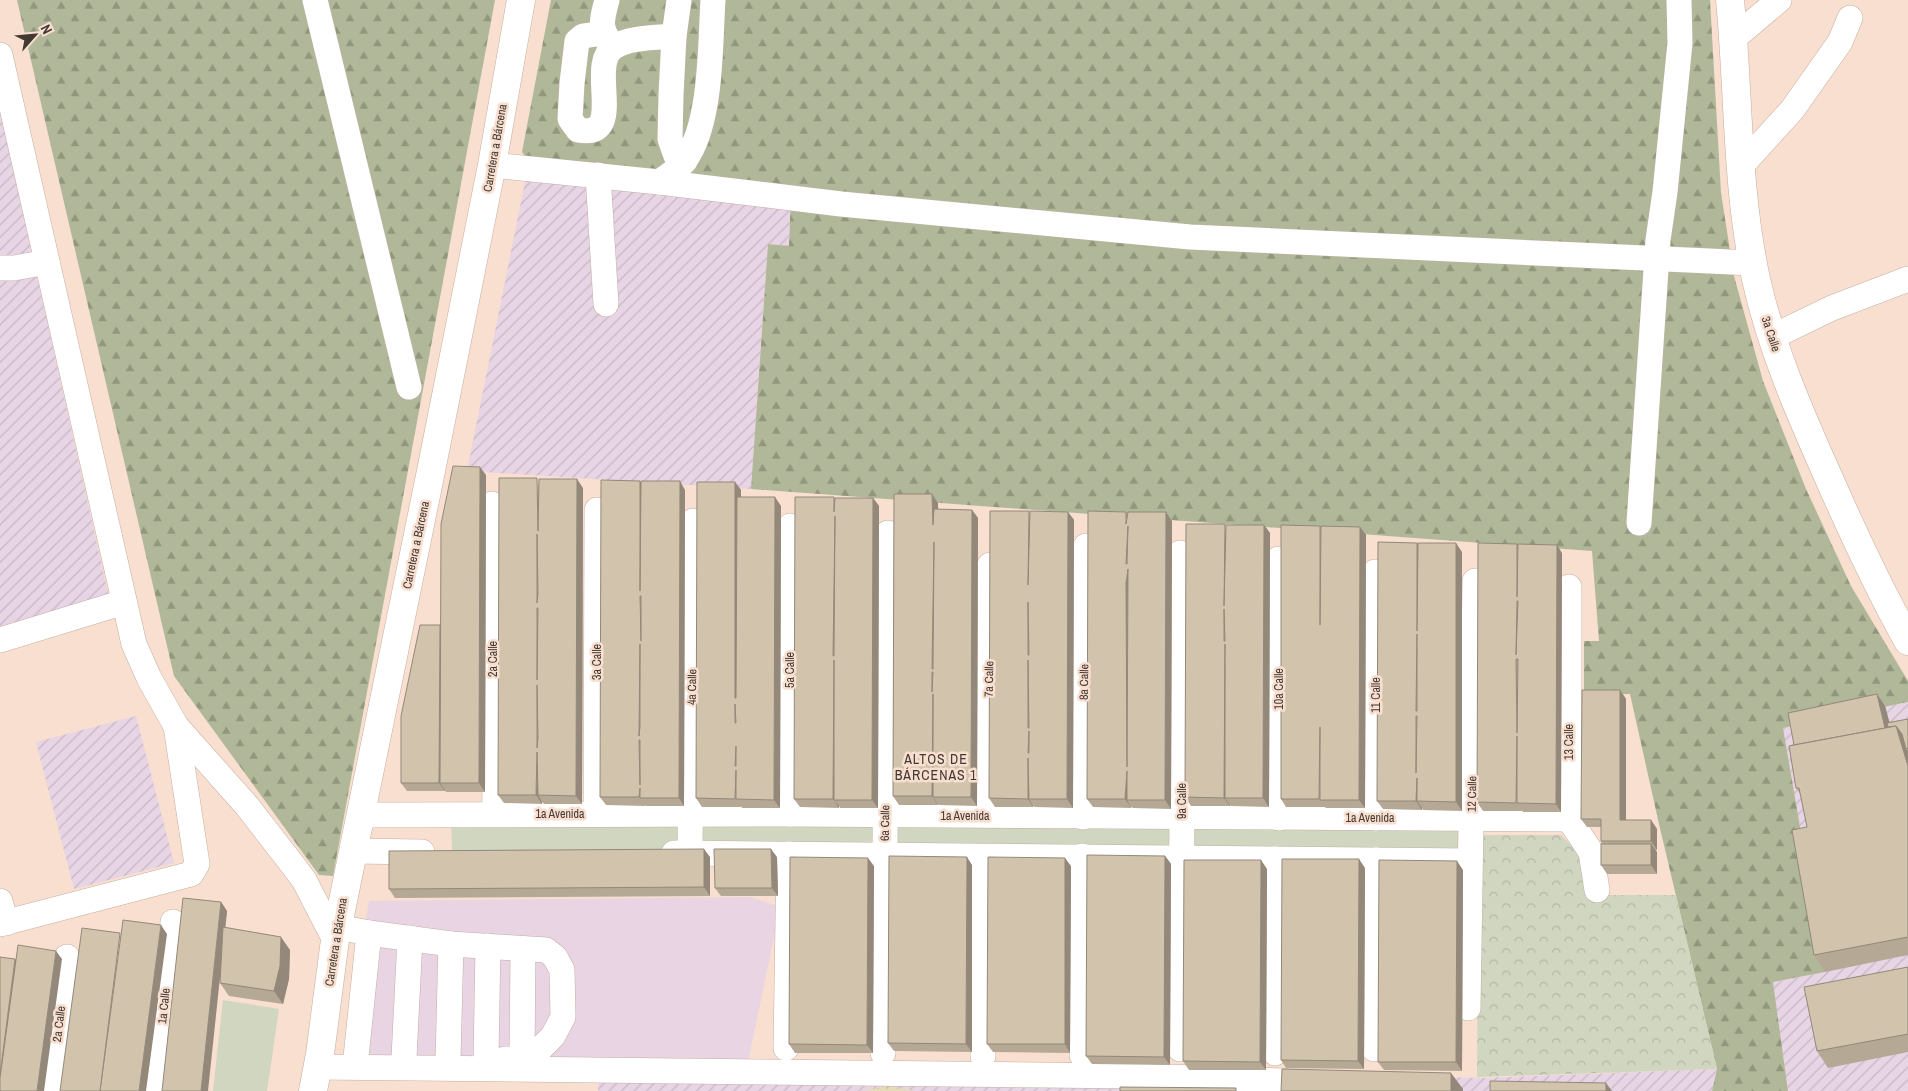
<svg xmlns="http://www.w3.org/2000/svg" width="1908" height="1091" font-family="'Archivo Narrow',sans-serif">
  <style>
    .industrial { fill: url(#industrial-furrows) }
    .education { fill: #e8d4e3 }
    .grass { fill: #d0d6c0 }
    .forest { fill: url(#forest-firs) }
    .sand { fill: url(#sand-dots) }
    .park { fill: url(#park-crowns) }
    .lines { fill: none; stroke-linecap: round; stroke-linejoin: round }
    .minor-casing { stroke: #c6aea0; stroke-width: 26 }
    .major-casing { stroke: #c6aea0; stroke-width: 29 }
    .minor { stroke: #fff; stroke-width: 25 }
    .major { stroke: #fff; stroke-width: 28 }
    .wall { fill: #b5a895 }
    .shaded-wall { fill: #938879 }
    .building { fill: #d2c3ad; stroke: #938879; fill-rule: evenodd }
    .labels { text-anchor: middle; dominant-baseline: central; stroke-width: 5; stroke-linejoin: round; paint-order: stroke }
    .street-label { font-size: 12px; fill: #433933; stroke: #f8dfd0 }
    .neighbourhood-label { font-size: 14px; letter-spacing: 1px; fill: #433933; stroke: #f8dfd0 }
  </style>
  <defs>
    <pattern id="industrial-furrows" width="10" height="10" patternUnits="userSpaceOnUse" patternTransform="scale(1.25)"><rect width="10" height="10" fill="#e7d4e4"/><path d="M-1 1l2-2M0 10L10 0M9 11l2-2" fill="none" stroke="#c7b7c4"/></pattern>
    <pattern id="forest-firs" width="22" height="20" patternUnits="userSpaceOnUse" patternTransform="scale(1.25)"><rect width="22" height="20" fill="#b0b899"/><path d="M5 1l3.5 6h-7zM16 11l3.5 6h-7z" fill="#91977d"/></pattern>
    <pattern id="sand-dots" width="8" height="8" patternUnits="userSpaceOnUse" patternTransform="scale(1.25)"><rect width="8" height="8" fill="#e5dbb6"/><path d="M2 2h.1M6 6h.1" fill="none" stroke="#c6bd9d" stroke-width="1.8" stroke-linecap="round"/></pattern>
    <pattern id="park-crowns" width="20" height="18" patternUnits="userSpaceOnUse" patternTransform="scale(1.25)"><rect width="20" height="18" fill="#d0d6c0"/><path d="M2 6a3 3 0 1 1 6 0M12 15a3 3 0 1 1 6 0" fill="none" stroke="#b4b8a5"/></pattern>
  </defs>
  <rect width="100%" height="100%" fill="#f8dfd0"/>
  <!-- industrial -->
  <g class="industrial">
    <polygon points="0,111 110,602 0,630"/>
    <polygon points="529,162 791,194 789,247 768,244 751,489 467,471"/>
    <polygon points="1908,702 1908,1091 1788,1091 1773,982 1825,972 1783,728"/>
    <polygon points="136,716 174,863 74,889 36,742"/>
    <polygon points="1073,1069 1483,1078 1717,1069 1712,1091 598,1091 599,1081"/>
  </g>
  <!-- education -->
  <polygon class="education" points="750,897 780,907 747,1067 344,1061 369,901"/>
  <!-- grass -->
  <g class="grass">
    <polygon points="451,815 1471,818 1469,861 452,852"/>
    <polygon points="223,1000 279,1009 267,1091 213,1091"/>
  </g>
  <!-- forest -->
  <g class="forest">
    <polygon points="17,0 495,0 333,876 319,875 174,676"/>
    <polygon points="551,0 1710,0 1721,193 1734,276 1763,381 1806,489 1851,586 1908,681 1908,702 1783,728 1825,972 1773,982 1788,1091 1712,1091 1717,1069 1659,824 1630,694 1584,694 1584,641 1599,641 1592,551 751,489 768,244 789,246 791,194 529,162 522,152"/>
  </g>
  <!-- sand -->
  <polygon class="sand" points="888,1086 915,1091 862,1091"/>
  <!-- park -->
  <polygon class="park" points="1479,835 1561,835 1572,846 1587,847 1588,895 1676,895 1717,1069 1477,1077"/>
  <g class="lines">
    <defs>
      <g id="minor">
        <polyline points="315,0 409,387"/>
        <path d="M607,0c-6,23 -8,27 6,47"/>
        <polyline points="679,0 674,36 671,95 670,139 676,156 685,161"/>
        <path d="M604,33l-21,3 -6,5 -5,42 -2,36 8,11c50,9 8,-65 36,-83 16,-10 42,-9 60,-11"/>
        <polyline points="1734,38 1779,0"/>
        <polyline points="0,55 134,644 149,678 176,726 247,806 292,864 304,880 335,940"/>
        <polyline points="492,165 659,182 841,204 1190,237 1753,263"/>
        <polyline points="1741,166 1792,110 1840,42 1850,18"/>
        <polyline points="598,175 606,304"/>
        <path d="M659,182c9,-6 20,-13 26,-22 27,-36 25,-115 28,-160"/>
        <polyline points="0,268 14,268 47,262"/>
        <polyline points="1772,337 1832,308 1908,279"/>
        <polyline points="492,504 495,814"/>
        <polyline points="1639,523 1658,240 1665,192 1680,43 1679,0"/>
        <polyline points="1278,559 1279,818"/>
        <polyline points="1375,572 1376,818"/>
        <polyline points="1569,587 1569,819 1591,852 1597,890"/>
        <polyline points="0,640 124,602"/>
        <polyline points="596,814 597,510"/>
        <polyline points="790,814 790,526"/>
        <polyline points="360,815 790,814 1569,819"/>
        <polyline points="987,815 990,565"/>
        <polyline points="1083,817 1086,546"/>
        <polyline points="353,851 422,852"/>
        <polyline points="674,853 1469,861"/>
        <polyline points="690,853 693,521"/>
        <polyline points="0,901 6,923"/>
        <polyline points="0,924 191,874 197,864 176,726"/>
        <polyline points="338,927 369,933 451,944 546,950 555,957 562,970 563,1017 553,1036 536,1053 522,1059 505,1059"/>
        <polyline points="1468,1008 1475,581"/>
        <polyline points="786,1048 789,854"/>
        <polyline points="1180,1049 1182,817 1180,553"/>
        <polyline points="1374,1049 1376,860"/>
        <polyline points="883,1053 888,533"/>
        <polyline points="1275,1053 1275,859"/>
        <polyline points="1082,1055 1082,856"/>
        <polyline points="983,1056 984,857"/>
        <polyline points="356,1057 369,933"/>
        <polyline points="404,1058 410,938"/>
        <polyline points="448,1059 451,944"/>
        <polyline points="486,1059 488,946"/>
        <polyline points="522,1059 523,949"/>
        <polyline points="317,1067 1136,1076 1283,1081"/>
        <polyline points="52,1091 67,957"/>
        <polyline points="156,1091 173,922"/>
      </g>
      <g id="major">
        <path d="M1730,0c9,93 6,187 26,279 15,68 43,132 71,195 25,57 51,113 81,167"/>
        <polyline points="313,1091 320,1054 335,940 431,471 492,165 521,0"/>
      </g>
    </defs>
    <!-- minor casing -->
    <use href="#minor" class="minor-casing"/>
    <!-- major casing -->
    <use href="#major" class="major-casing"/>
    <!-- minor -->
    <use href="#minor" class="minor"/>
    <!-- major -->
    <use href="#major" class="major"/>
  </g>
  <!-- wall -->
  <g class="wall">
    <polygon points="486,475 485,792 446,792 445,790 445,791 407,791 401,783 441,627"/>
    <polygon points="539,480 583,488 582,804 544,804 542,802 542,804 504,803 498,795"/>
    <polygon points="641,482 685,490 684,806 646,806 645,805 645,806 606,805 600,797"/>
    <polygon points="735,482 741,490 741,497 781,506 780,808 742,808 741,806 741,807 702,807 696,798"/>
    <polygon points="894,494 938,503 938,509 972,510 978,518 977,806 939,805 938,804 938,805 899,805 893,796"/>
    <polygon points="834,497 835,499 873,498 879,506 878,808 840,808 839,806 839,808 800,807 794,799"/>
    <polygon points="1030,512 1068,512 1074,520 1073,808 1035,807 1033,806 1033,807 995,807 989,798"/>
    <polygon points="1126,512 1127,513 1172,521 1171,809 1133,808 1131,807 1131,808 1093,807 1087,799"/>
    <polygon points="1264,525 1270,533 1269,807 1231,806 1230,805 1230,806 1191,806 1185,797 1226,526"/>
    <polygon points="1321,527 1360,527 1366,535 1365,808 1326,808 1325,807 1286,807 1281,799"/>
    <polygon points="1417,543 1418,544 1462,552 1462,811 1423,810 1422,808 1422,810 1383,809 1377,801"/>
    <polygon points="1517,544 1518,545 1562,553 1561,812 1523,812 1522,810 1522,811 1483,811 1477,802"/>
    <polygon points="1620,690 1626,699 1626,820 1651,820 1657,829 1657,850 1655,850 1657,852 1657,874 1607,874 1601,865 1602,844 1601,841 1601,827 1587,827 1581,819"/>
    <polygon points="1877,694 1885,706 1889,722 1908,719 1908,955 1825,972 1814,955 1807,827 1801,795 1796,788 1794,745"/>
    <polygon points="1165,856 1171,864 1170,1065 1092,1064 1086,1056"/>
    <polygon points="710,857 710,896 395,898 389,889"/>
    <polygon points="777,857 778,896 721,896 715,888"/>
    <polygon points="972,865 972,1052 894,1051 888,1043"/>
    <polygon points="874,866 873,1053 795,1053 789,1044"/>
    <polygon points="1071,866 1070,1053 993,1052 987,1044"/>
    <polygon points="1365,868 1364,1069 1286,1068 1281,1060"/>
    <polygon points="1267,869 1266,1070 1189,1070 1183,1061"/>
    <polygon points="1463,870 1462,1071 1384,1070 1378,1062"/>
    <polygon points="221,902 227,911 225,928 290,950 289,979 283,1004 229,996 220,983"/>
    <polygon points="1908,967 1908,1052 1828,1068 1817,1051"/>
  </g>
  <!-- shaded-wall -->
  <g class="shaded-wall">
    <polygon points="480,467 486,475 485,792 479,783"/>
    <polygon points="577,479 583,488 582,804 576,796"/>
    <polygon points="640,481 646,489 640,591"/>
    <polygon points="680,481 685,490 684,806 679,798"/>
    <polygon points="735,482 741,490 741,707 735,698"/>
    <polygon points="932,494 938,503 939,534 933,525"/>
    <polygon points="775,497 781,506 780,808 774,800"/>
    <polygon points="873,498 879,506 878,808 872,800"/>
    <polygon points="972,510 978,518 977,806 971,797"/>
    <polygon points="1068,512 1074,520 1073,808 1067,799"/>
    <polygon points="1166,512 1172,521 1171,809 1165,800"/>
    <polygon points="1264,525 1270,533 1269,807 1263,798"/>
    <polygon points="1360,527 1366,535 1365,808 1359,800"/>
    <polygon points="1417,543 1423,551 1417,631"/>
    <polygon points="1456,543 1462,552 1462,811 1456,802"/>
    <polygon points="1557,545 1562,553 1561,812 1556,804"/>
    <polygon points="1128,569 1127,767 1126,583"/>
    <polygon points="440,625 446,633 440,783 445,790 445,791 439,783"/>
    <polygon points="1225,644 1225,798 1230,805 1230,806 1224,798"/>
    <polygon points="834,660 834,800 839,806 839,808 833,799"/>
    <polygon points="1620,690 1626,699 1626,828 1620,820"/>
    <polygon points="933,694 933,797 938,804 938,805 932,796"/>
    <polygon points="1877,694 1885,706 1893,735 1886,732"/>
    <polygon points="1896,726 1908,742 1906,749 1908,751 1908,767"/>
    <polygon points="537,752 538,795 542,802 542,804 536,795"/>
    <polygon points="1028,758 1029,799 1033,806 1033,807 1028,799"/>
    <polygon points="1127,771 1127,800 1131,808 1125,799"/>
    <polygon points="1417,778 1417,801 1422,808 1422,810 1416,801"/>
    <polygon points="1651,820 1657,829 1657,850 1651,841"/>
    <polygon points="1651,844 1657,852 1657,874 1651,865"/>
    <polygon points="704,849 710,857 710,896 704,887"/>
    <polygon points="771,849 777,857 778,896 772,888"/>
    <polygon points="1165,856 1171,864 1170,1065 1164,1057"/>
    <polygon points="967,857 972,865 972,1052 966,1044"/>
    <polygon points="868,858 874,866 873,1053 867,1045"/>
    <polygon points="1065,858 1071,866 1070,1053 1065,1044"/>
    <polygon points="1359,859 1365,868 1364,1069 1358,1061"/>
    <polygon points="1261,860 1267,869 1266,1070 1260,1062"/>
    <polygon points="1457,861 1463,870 1462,1071 1456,1062"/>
    <polygon points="221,902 227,911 208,1091 201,1091"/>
    <polygon points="161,925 167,934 146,1091 139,1091"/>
    <polygon points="281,937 290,950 289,979 283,1004 274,991"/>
    <polygon points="56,951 62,959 44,1091 37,1091"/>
    <polygon points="15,959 21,967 0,1075"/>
    <polygon points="1451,1073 1463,1089 1463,1091 1451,1091"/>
    <polygon points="1606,1083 1612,1091 1606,1091"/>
  </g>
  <!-- building -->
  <g class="building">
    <polygon points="453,466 480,467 479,783 440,783 441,524"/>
    <path d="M499,478h38l1,53 1,-52h38l-1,317 -38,-1 -1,-43 -1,43h-38zM537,534l1,60 -1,9zM537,608h1l-1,72zM537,685l1,53 -1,10z"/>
    <path d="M601,480l39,1v110l1,-110h39l-1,317h-39v-10l-1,9h-39zM640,596h1v45zM640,644v82l-1,10zM639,740h1v45z"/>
    <path d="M697,482h38v216h1l1,-201h38l-1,303 -38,-1v-29l-1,29 -39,-1zM735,704l1,19h-1zM736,746v20h-1z"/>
    <path d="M894,494h38l1,31 1,-16 38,1 -1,287h-38v-103l-1,102h-39zM934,542l-1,127h-1zM932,672h1l-1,20z"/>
    <path d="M795,497h39v15l1,-14h38l-1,302h-38v-140l-1,139h-39zM835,516l-1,140h-1z"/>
    <path d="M990,511h39l-1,74 2,-74 38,1 -1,287h-38l-1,-41v41l-39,-1zM1028,602l1,53h-1zM1028,660l1,68h-1zM1029,731v22h-1z"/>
    <path d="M1088,511l38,1v12l2,-12h38l-1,288h-38v-29l-2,28h-38zM1128,526l-1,38h-1zM1128,569l-1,198 -1,-184z"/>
    <path d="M1186,524h39l-1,82 2,-81h38l-1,273h-38v-154l-1,154 -39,-1zM1224,609l1,32h-1z"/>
    <polygon points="1281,525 1320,526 1320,625 1321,526 1360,527 1359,800 1320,800 1320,727 1319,799 1281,799"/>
    <path d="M1378,542l39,1v88l1,-88h38v259l-39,-1v-23l-1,23h-39zM1417,634v77h-1zM1416,716h1l-1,57z"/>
    <path d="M1478,543l39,1v53l1,-53 39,1 -1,259 -39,-1v-67l-1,67 -39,-1zM1517,601h1l-2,54zM1516,659h2l-1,74z"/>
    <polygon points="420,625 440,625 439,783 401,783 401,716"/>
    <polygon points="1582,690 1620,690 1620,820 1651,820 1651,841 1601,841 1601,819 1581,819"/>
    <polygon points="1877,694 1885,728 1794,745 1788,713"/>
    <polygon points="1908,719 1908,748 1906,749 1902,734 1896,726 1888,727 1887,723"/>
    <polygon points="1896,726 1908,766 1908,937 1814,955 1792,830 1807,827 1799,788 1796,788 1789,746"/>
    <rect x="1601" y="844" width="50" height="21"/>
    <polygon points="704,849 704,887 389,889 389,851"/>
    <polygon points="714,849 771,849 772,888 715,888"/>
    <polygon points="1087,855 1165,856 1164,1057 1086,1056"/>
    <polygon points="889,856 967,857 966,1044 888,1043"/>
    <polygon points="790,857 868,858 867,1045 789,1044"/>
    <polygon points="988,857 1065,858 1065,1044 987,1044"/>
    <polygon points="1282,859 1359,859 1358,1061 1281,1060"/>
    <polygon points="1184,860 1261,860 1260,1062 1183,1061"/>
    <polygon points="1379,860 1457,861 1456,1062 1378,1062"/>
    <polygon points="183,898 221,902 201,1091 162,1091"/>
    <polygon points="123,920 161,925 139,1091 100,1091"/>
    <polygon points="223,927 281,937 280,966 274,991 220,983"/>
    <polygon points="82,928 120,933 100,1091 60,1091"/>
    <polygon points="18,945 56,951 37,1091 0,1091 0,1078"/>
    <polygon points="0,957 15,959 0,1075"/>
    <polygon points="1908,967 1908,1034 1817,1051 1804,987"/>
    <polygon points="1282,1069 1451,1073 1451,1091 1281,1091"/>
    <polygon points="1490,1081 1606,1083 1606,1091 1490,1091"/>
    <polygon points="1120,1087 1236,1088 1236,1091 1120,1091"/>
  </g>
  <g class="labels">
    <!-- street labels -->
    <g class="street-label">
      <text transform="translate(495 148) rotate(-80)">Carretera a Bárcena</text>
      <text transform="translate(1771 334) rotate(72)">3a Calle</text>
      <text transform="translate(416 545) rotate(-78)">Carretera a Bárcena</text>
      <text transform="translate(493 659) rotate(-90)">2a Calle</text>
      <text transform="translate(597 662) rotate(-90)">3a Calle</text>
      <text transform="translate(790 670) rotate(-90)">5a Calle</text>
      <text transform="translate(989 679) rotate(-89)">7a Calle</text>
      <text transform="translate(1084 682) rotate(-89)">8a Calle</text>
      <text transform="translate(692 687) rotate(-89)">4a Calle</text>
      <text transform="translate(1279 689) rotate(-90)">10a Calle</text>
      <text transform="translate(1376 695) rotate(-90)">11 Calle</text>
      <text transform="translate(1569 742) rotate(-90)">13 Calle</text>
      <text transform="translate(1472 794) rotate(-89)">12 Calle</text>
      <text transform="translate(1182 801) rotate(-90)">9a Calle</text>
      <text x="560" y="814">1a Avenida</text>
      <text x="965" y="816">1a Avenida</text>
      <text x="1370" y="818">1a Avenida</text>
      <text transform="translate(885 823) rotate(-89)">6a Calle</text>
      <text transform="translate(336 942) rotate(-81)">Carretera a Bárcena</text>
      <text transform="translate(164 1006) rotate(-84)">1a Calle</text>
      <text transform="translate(59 1024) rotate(-83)">2a Calle</text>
    </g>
    <!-- neighbourhood labels -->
    <g class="neighbourhood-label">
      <text x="936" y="759">ALTOS DE<tspan x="936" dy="16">BÁRCENAS 1</tspan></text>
    </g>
  </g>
  <!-- north arrow -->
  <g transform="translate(35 35) rotate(63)" stroke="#f8dfd0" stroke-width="4" paint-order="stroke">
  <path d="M0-4L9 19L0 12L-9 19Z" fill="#433933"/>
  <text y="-8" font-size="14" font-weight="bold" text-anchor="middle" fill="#433933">N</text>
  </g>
</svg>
